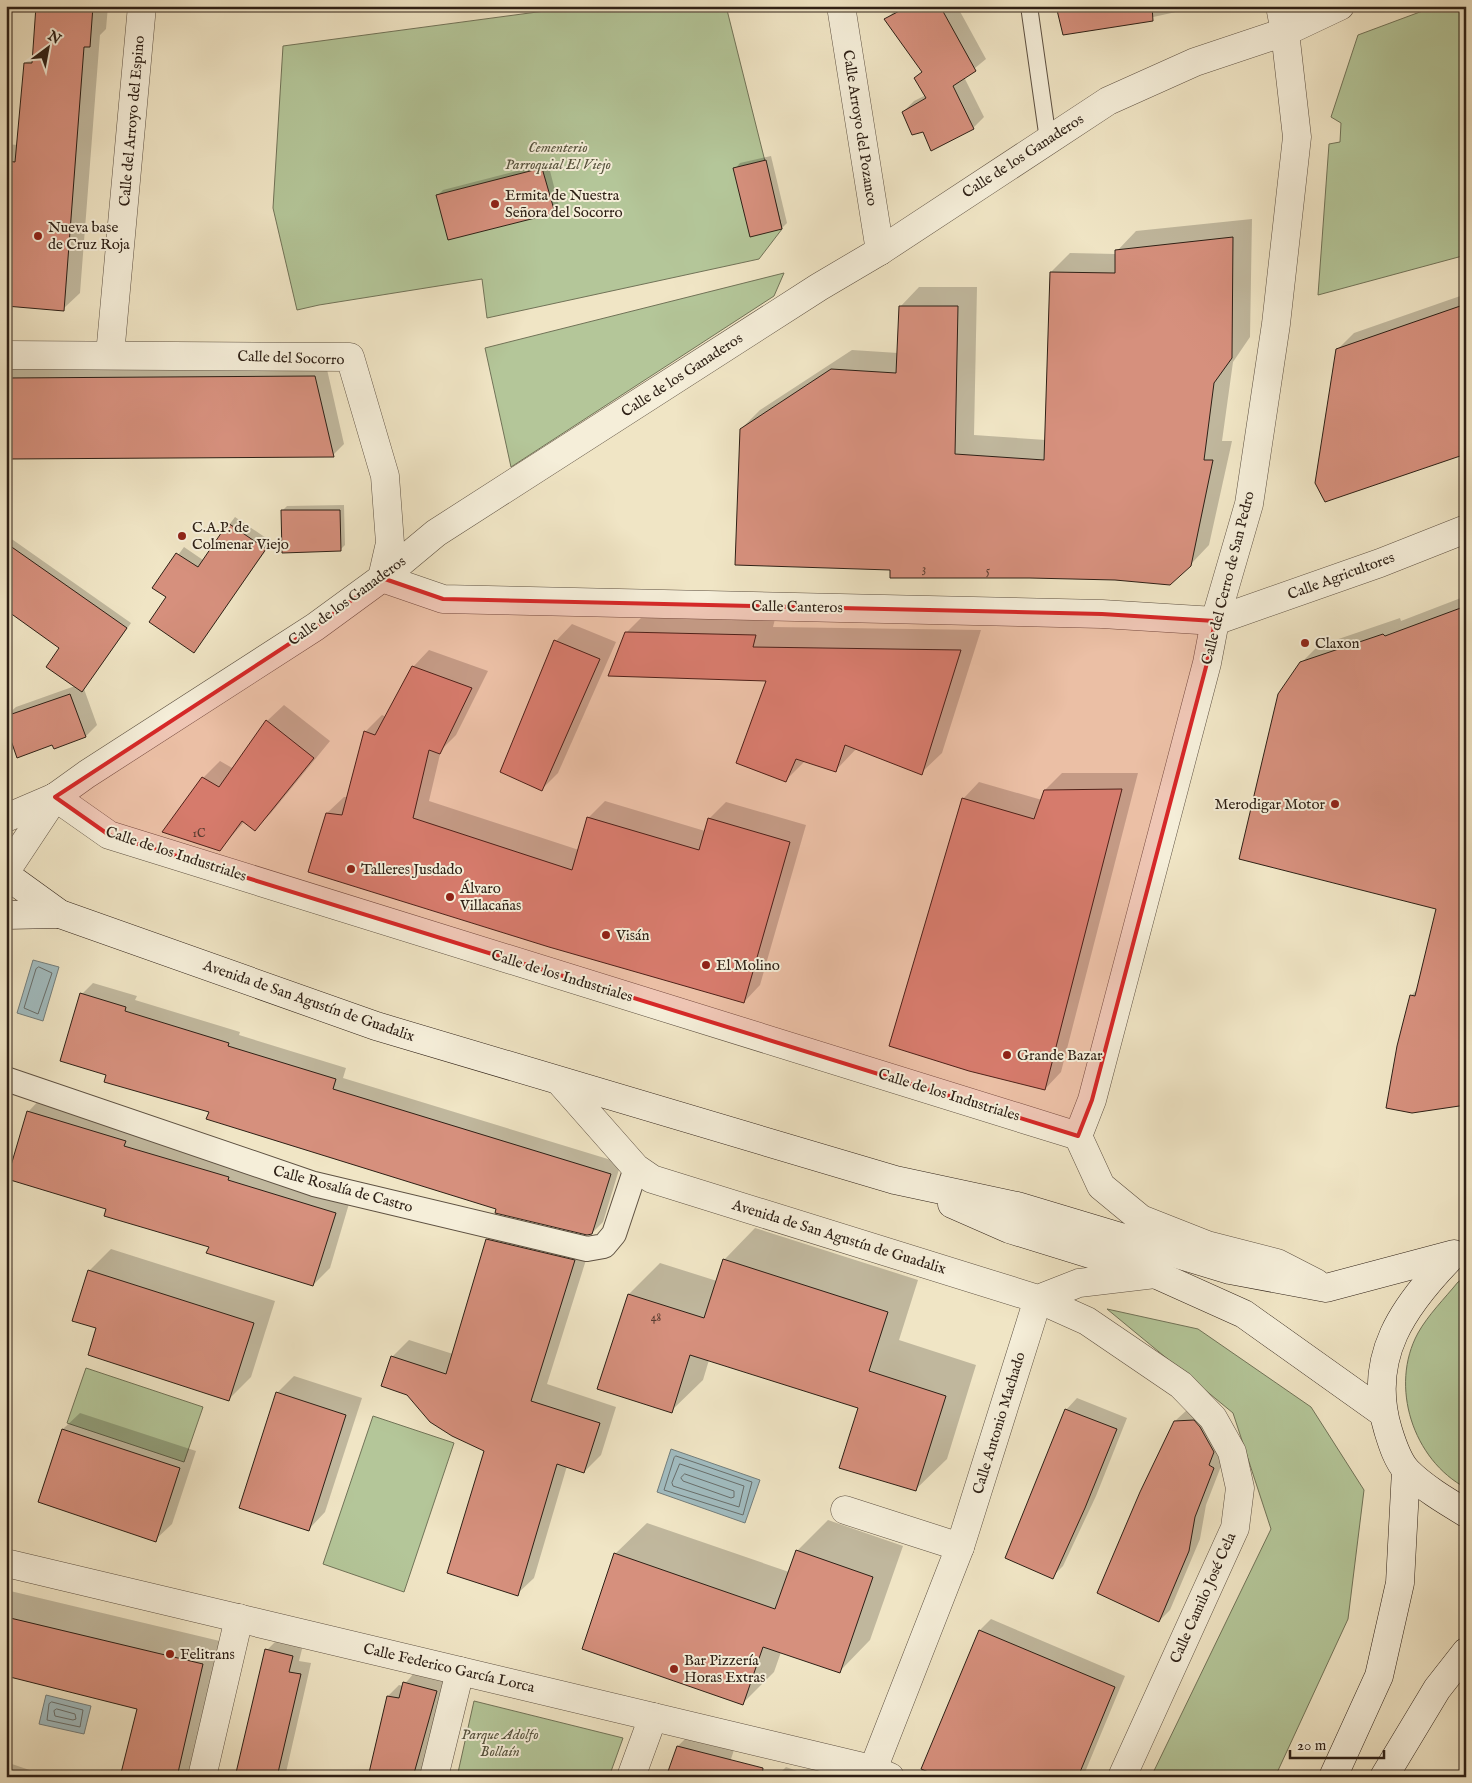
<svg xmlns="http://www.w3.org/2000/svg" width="1472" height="1783" font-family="'IM FELL English',serif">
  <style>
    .green { fill: #b4c699; stroke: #717358 }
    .water { fill: #a1bcc0; stroke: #737e7c }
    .shadow { fill: #0003 }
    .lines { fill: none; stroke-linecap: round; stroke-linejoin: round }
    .shore { stroke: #686e6b; stroke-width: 1 }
    .building { fill: #d6907d; stroke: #2e2016 }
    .service-casing { stroke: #5e5142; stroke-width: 18 }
    .pedestrian-casing { stroke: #5e5142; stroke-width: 26 }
    .minor-casing { stroke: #5e5142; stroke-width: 29 }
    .secondary-casing { stroke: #2e2016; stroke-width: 29 }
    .service { stroke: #f5eed9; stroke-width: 16 }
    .pedestrian { stroke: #f5eed9; stroke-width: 24 }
    .minor { stroke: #f5eed9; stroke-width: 28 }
    .secondary { stroke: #f5eed9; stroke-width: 28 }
    .marked { fill: #d62828; fill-opacity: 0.2; stroke: #d62828; stroke-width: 4; stroke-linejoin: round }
    .poi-dot { fill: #8f2418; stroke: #f5eed9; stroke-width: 2 }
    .labels { text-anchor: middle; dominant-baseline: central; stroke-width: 4; stroke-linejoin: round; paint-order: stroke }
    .number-label { font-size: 12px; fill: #583c30 }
    .street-label { font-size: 15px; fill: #2e2016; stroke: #f5eed9 }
    .park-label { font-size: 15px; font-style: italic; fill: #56523d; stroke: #f5eed9 }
    .poi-label { font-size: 15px; fill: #2e2016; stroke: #f5eed9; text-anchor: start }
  </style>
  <rect width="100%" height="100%" fill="#f0e5c5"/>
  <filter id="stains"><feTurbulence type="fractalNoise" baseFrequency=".004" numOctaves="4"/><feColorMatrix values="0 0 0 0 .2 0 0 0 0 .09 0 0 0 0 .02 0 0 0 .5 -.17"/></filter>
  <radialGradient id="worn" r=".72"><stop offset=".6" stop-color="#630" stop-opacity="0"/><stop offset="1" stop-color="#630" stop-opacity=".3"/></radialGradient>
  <!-- green -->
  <g class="green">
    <polygon points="582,6 726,6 782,229 759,259 487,318 482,279 319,305 297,310 273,208 283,46"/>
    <polygon points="1436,6 1466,6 1466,255 1318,295 1329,144 1340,142 1341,123 1331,117 1358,35"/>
    <polygon points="784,273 774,296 511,467 485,348"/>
    <path d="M1466,1277v211c-53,-28 -77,-102 -48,-155 10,-18 27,-35 40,-51z"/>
    <polygon points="1107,1309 1198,1329 1311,1407 1364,1490 1348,1619 1275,1777 1151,1777 1271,1529 1233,1413"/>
    <polygon points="86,1368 203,1407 184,1462 67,1423"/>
    <polygon points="373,1416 454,1443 404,1592 323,1564"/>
    <polygon points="474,1701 623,1738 609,1777 457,1777"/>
  </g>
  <!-- water -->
  <g class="water">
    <polygon points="33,960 59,967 43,1021 17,1013"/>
    <polygon points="671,1449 760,1480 745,1523 657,1492"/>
    <polygon points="46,1695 91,1706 84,1734 39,1724"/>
  </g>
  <!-- shadow -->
  <g class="shadow">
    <polygon points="38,6 108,6 106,29 100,35 80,293 63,309 6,304 6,144 18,145 25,63 34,55"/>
    <polygon points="900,6 957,6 986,59 964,77 984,117 973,128 923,131 903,112 914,101 926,95 915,78 923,71 886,19"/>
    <polygon points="1057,6 1203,6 1117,25"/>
    <polygon points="771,156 787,223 782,228 735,169 740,163"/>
    <polygon points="548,163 559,206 554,212 438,195 443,190"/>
    <polygon points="1252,219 1250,337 1233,362 1222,441 1232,441 1209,545 1190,565 1115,579 891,568 741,429 760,410 852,350 898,353 900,307 919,287 977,287 974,435 1046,440 1051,272 1070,253 1116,254 1117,251 1136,231"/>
    <polygon points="1466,294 1466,453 1337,350 1354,333"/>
    <polygon points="326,365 344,444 333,455 6,458 6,368"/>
    <polygon points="344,505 345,545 340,550 282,511 287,506"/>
    <polygon points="235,517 272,542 193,652 168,597 154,588 184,547 203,560"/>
    <polygon points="6,535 131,623 84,689 97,725 86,736 53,744 6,716 16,707 75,686 61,648 6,609"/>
    <polygon points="1466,596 1466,1103 1411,996 1418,988 1437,908 1301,663 1318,646 1400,618 1401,621"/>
    <polygon points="647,612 776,615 773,627 981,630 942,753 921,773 857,748 836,770 805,761 786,780 768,680 626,633"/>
    <polygon points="572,624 616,642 558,773 541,790 556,641"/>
    <polygon points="429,650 488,671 456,735 441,750 429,801 579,850 588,818 605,801 705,831 709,819 726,802 806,825 760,985 744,1002 327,813 344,797 348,797 365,732 382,715 386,717 413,667"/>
    <polygon points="284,705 330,741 271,813 255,829 245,821 220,849 164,831 203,778 220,761 234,769 267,721"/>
    <polygon points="1062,773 1138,773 1061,1072 1045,1089 963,799 979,782 1042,800 1045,790"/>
    <polygon points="93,983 137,996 135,1000 240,1032 239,1035 346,1068 343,1078 621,1163 603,1222 592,1233 497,1208 211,1111 108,1074 82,994"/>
    <polygon points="44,1095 351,1197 330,1268 313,1285 107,1208 28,1112"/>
    <polygon points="504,1223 591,1244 547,1384 616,1407 601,1455 584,1472 567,1466 534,1578 517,1594 485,1450 392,1357 409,1340 453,1354 487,1240"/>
    <polygon points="755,1228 918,1280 899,1340 976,1365 947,1459 915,1490 859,1408 709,1360 703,1380 671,1411 599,1388 629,1294 660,1263 717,1281 724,1260"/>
    <polygon points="111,1249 275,1301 251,1377 229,1399 97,1328 89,1271"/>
    <polygon points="294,1376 362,1398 325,1512 309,1529 277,1393"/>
    <polygon points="1077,1398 1127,1418 1096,1496 1063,1566 1052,1577 1066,1410"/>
    <polygon points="1187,1410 1205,1410 1225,1456 1206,1505 1200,1539 1170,1610 1159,1621 1175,1421"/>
    <polygon points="80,1413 196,1451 172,1524 155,1540 39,1502 63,1429"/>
    <polygon points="828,1520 903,1546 870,1640 839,1672 781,1652 774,1672 743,1703 615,1554 647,1523 789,1572 797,1551"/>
    <polygon points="6,1590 224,1642 194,1777 121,1777 138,1708 8,1675 6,1684"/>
    <polygon points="991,1619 1125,1676 1083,1777 919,1777 980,1630"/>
    <polygon points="278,1639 303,1645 299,1661 311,1663 285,1777 236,1777 267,1650"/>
    <polygon points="415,1672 448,1680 419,1777 370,1777 388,1696 399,1685 403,1686"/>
    <polygon points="689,1735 735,1747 726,1774 678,1746"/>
    <polygon points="6,1762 50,1777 6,1777"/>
    <polygon points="786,1767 814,1777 776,1777"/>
  </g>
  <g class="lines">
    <!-- shore -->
    <g class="shore">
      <polygon points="39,967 52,973 38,1014 24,1008 36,969"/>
      <polygon points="676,1456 752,1482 743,1515 664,1490 674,1458"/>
      <polygon points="680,1464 744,1486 739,1507 673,1486 672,1483"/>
      <polygon points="685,1474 734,1491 734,1497 731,1498 683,1481 681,1478"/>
      <polygon points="52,1702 83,1710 80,1727 47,1720 49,1704"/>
      <polygon points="57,1709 75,1714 76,1719 73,1720 55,1716 54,1711"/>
    </g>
  </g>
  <!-- building -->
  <g class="building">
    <polygon points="36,6 93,6 90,47 84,47 64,311 6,306 6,161 15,162 24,63 32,63"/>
    <polygon points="909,6 940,6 976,71 953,86 974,129 931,151 923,132 912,135 902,112 926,98 914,78 922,72 884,19"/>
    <polygon points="1056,6 1152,6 1153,21 1063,35"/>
    <polygon points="766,160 782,229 750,237 733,168"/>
    <polygon points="542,168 555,213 448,240 436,195"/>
    <polygon points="1233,237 1232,358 1214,383 1204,460 1213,460 1191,566 1170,585 1115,580 1030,578 890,578 890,570 735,565 740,429 831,369 896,373 899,306 958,306 955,454 1044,460 1050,272 1115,273 1115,250"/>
    <polygon points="1466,304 1466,454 1325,502 1315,483 1336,349"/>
    <polygon points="315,376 334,457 6,459 6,378"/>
    <polygon points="281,510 340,510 341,551 282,553"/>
    <polygon points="228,523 266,549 194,653 149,622 166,597 152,588 176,553 198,567"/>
    <polygon points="6,543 127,628 82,692 46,667 59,648 6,610"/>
    <polygon points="1466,606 1466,1105 1412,1113 1386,1108 1397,1046 1410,995 1415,996 1436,909 1239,859 1278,694 1300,662 1383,634 1385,636"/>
    <polygon points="625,632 756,635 753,647 961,650 922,775 845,745 836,772 796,759 786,782 736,763 766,681 608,676"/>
    <polygon points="554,640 600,659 542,791 500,772"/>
    <polygon points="412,666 472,688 440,754 429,750 413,818 572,870 587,817 699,850 708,818 790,842 744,1003 549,947 308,872 326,813 342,815 364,731 375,735"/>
    <polygon points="70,694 86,737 54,749 52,745 17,758 6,726 6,716"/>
    <polygon points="266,720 314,758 255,831 242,821 220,851 162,832 202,777 219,787"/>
    <polygon points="1122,789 1045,1090 969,1071 889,1046 962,798 1034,819 1044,790"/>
    <polygon points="80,993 126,1007 125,1011 229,1043 228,1046 336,1079 333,1089 611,1174 592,1234 587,1235 495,1213 496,1209 206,1119 209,1112 104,1082 106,1075 60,1061"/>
    <polygon points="27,1111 126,1141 124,1146 229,1177 228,1180 336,1213 313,1286 206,1253 209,1247 104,1216 106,1209 7,1179"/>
    <polygon points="486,1239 575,1260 531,1401 600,1423 584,1473 557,1464 518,1596 447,1573 484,1451 452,1436 430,1422 407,1395 381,1386 391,1356 446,1374"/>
    <polygon points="723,1259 888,1312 869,1371 946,1396 916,1491 839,1468 858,1408 690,1355 672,1413 597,1389 628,1294 704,1318"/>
    <polygon points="88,1270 254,1323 229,1401 88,1355 96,1328 72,1321"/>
    <polygon points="276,1392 346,1415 309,1531 239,1508"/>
    <polygon points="1065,1409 1117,1429 1085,1508 1053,1579 1005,1558"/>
    <polygon points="1194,1420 1200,1427 1214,1452 1209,1465 1214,1468 1195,1517 1189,1551 1159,1622 1097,1593 1140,1492 1174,1421"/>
    <polygon points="62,1429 180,1468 156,1542 38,1502"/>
    <polygon points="796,1550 873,1577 840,1673 763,1647 743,1705 582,1649 614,1553 775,1609"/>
    <polygon points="6,1617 203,1664 177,1777 120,1777 137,1709 6,1676"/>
    <polygon points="979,1630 1115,1687 1078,1777 941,1777 921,1769"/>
    <polygon points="265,1649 293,1656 289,1672 301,1674 277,1777 235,1777"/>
    <polygon points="403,1682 437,1691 413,1777 368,1777 387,1696 399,1698"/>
    <polygon points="677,1746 763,1768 762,1777 666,1777"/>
  </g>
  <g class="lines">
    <defs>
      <polyline id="service" points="1029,6 1048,140"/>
      <polyline id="pedestrian" points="6,1079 314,1184 587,1249 604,1246 614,1234 636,1168"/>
      <g id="minor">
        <polyline points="841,6 880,251"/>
        <polyline points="6,355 350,357 385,476 390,543 382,578 443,599 1102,614 1215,621 1380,563 1466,529"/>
        <polyline points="110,355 142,6"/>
        <polyline points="55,797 109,835 1078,1136"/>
        <polyline points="6,818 55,797 87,774 315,627 382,578 436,533 819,287 880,251 1108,101 1195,62 1285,32 1340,6"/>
        <polyline points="6,871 55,797"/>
        <polyline points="561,1083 636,1168 652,1179 1038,1299 1079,1283 1155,1274"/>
        <polyline points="1078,1136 1092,1100 1207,663 1215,621 1249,504 1276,324 1297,137 1285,32 1280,6"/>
        <polyline points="1078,1136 1101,1186 1141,1219 1207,1245 1277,1263 1316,1283"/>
        <polyline points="845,1510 960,1547"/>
        <polyline points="6,1563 872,1769 890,1777"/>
        <polyline points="202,1777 239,1618"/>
        <polyline points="434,1777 460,1671"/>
        <polyline points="631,1777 653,1717"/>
        <polyline points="870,1777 960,1547 1038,1299 1087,1321 1181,1385 1213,1418 1232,1452 1240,1488 1235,1528 1122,1777"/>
      </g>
      <g id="secondary">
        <polyline points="6,875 60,914 376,1026 895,1180 1017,1206 1230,1270 1326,1288 1454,1254"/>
        <polyline points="6,915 60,914"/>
        <polyline points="952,1204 1009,1229 1155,1274 1244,1314 1383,1413"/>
        <path d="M1453,1255c-49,50 -87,102 -65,175 4,13 9,30 19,41 17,17 39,30 59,42"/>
        <polyline points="1333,1777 1379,1676 1400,1583 1406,1470"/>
        <polyline points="1384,1777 1437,1689 1466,1652"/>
      </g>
    </defs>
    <!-- service casing -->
    <use href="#service" class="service-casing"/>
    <!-- pedestrian casing -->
    <use href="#pedestrian" class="pedestrian-casing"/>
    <!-- minor casing -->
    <use href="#minor" class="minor-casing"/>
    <!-- secondary casing -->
    <use href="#secondary" class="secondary-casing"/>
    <!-- service -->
    <use href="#service" class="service"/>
    <!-- pedestrian -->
    <use href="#pedestrian" class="pedestrian"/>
    <!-- minor -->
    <use href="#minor" class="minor"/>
    <!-- secondary -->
    <use href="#secondary" class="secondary"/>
  </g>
  <!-- marked area -->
  <path class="marked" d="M382,578l61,21 659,15 113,7 -8,42 -115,437 -14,36 -969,-301 -54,-38 260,-170z"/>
  <!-- markers -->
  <g class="poi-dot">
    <circle cx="495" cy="204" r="5"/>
    <circle cx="38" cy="236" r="5"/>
    <circle cx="182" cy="536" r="5"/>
    <circle cx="1305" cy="643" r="5"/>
    <circle cx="1335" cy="804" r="5"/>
    <circle cx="351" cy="869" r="5"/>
    <circle cx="450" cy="897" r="5"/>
    <circle cx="606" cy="935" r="5"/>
    <circle cx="706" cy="965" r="5"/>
    <circle cx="1007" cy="1055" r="5"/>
    <circle cx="170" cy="1654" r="5"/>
    <circle cx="674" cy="1669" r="5"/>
  </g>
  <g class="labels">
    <!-- number labels -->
    <g class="number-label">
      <text x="924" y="568">3</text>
      <text x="988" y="570">5</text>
      <text x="199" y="833">1C</text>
      <text x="656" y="1317">48</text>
    </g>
    <!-- street labels -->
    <g class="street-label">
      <text transform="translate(132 121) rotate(-85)">Calle del Arroyo del Espino</text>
      <text transform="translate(860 128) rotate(81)">Calle Arroyo del Pozanco</text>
      <text transform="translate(1023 156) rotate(-33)">Calle de los Ganaderos</text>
      <text transform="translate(291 358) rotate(2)">Calle del Socorro</text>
      <text transform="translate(682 375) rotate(-33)">Calle de los Ganaderos</text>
      <text transform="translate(1341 576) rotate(-20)">Calle Agricultores</text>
      <text transform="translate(1228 578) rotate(-76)">Calle del Cerro de San Pedro</text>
      <text transform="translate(347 601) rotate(-36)">Calle de los Ganaderos</text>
      <text transform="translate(797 607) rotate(1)">Calle Canteros</text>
      <text transform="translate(176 854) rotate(18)">Calle de los Industriales</text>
      <text transform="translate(562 976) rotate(17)">Calle de los Industriales</text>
      <text transform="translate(309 1001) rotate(19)">Avenida de San Agustín de Guadalix</text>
      <text transform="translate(949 1095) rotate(17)">Calle de los Industriales</text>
      <text transform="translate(343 1189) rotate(15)">Calle Rosalía de Castro</text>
      <text transform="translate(839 1237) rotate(17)">Avenida de San Agustín de Guadalix</text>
      <text transform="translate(999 1423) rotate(-73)">Calle Antonio Machado</text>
      <text transform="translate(1203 1598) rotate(-66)">Calle Camilo José Cela</text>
      <text transform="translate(449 1668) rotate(13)">Calle Federico García Lorca</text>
    </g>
    <!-- park labels -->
    <g class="park-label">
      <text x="558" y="147">Cementerio<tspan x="558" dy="17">Parroquial El Viejo</tspan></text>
      <text x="500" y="1734">Parque Adolfo<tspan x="500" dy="17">Bollaín</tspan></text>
    </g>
    <!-- poi labels -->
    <g class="poi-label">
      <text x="505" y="195">Ermita de Nuestra<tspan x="505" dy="17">Señora del Socorro</tspan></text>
      <text x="48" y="227">Nueva base<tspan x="48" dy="17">de Cruz Roja</tspan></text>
      <text x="192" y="527">C.A.P. de<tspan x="192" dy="17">Colmenar Viejo</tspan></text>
      <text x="1315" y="643">Claxon</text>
      <text x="1325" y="804" text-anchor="end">Merodigar Motor</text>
      <text x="361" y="869">Talleres Jusdado</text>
      <text x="460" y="888">Álvaro<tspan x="460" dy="17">Villacañas</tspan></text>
      <text x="616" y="935">Visán</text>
      <text x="716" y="965">El Molino</text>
      <text x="1017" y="1055">Grande Bazar</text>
      <text x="180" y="1654">Felitrans</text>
      <text x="684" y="1660">Bar Pizzería<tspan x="684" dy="17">Horas Extras</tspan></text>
    </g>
  </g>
  <!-- margin -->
  <rect width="1472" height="1783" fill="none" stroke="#f0e5c5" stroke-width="25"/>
  <rect x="8" y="8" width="1457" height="1768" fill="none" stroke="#2e2016" stroke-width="2.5"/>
  <rect x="12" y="12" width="1447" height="1758" fill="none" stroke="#2e2016"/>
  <!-- north arrow -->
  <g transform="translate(48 48) rotate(32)" stroke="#f5eed9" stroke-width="4" paint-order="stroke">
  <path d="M0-4L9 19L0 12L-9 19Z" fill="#2e2016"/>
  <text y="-8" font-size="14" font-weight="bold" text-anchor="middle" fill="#2e2016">N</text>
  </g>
  <!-- scale -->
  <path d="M1290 1750v8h94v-8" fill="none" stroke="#2e2016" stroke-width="2.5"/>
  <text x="1297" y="1750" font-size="15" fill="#2e2016" stroke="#f5eed9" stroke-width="4" paint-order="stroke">20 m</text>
  <rect width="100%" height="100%" filter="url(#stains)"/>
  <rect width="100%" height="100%" fill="url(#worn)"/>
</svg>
